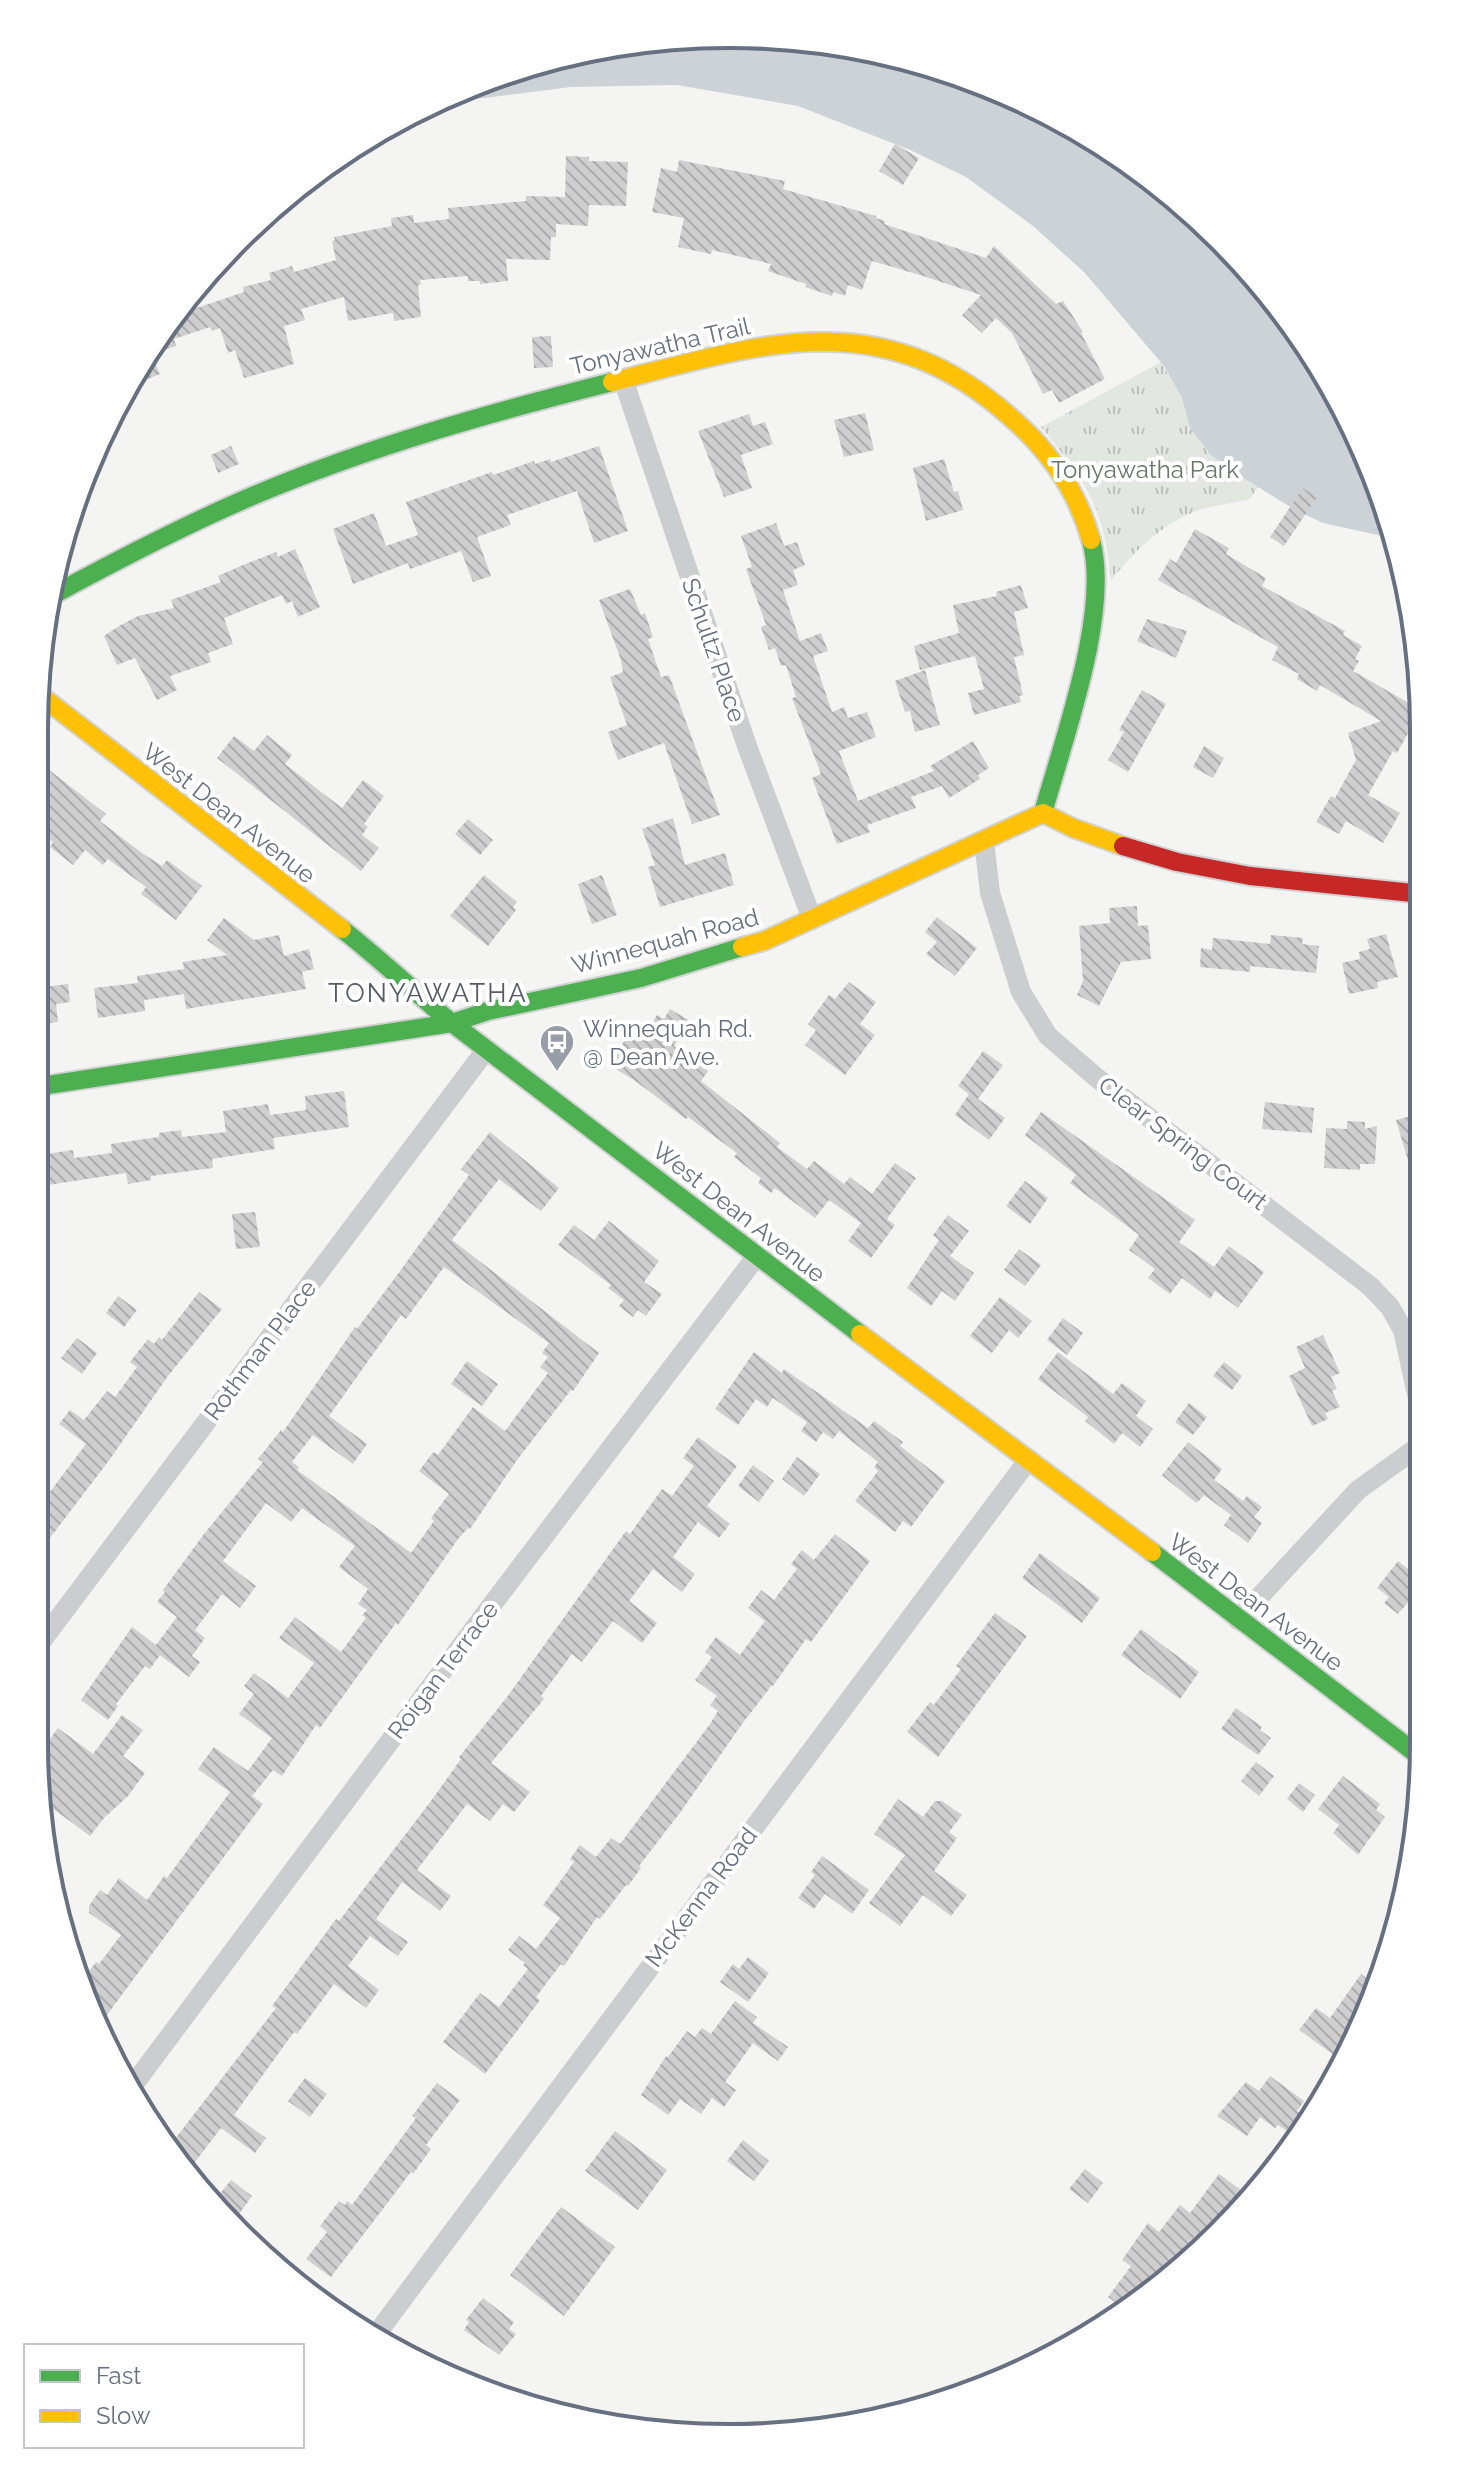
<svg xmlns="http://www.w3.org/2000/svg" width="1458" height="2472" font-family="Raleway,sans-serif">
  <style>
    .park { fill: url(#park-tufts) }
    .water { fill: #cdd2d6 }
    .building { fill: url(#building-back-hatch); fill-rule: evenodd }
    .lines { fill: none; stroke-linecap: round; stroke-linejoin: round }
    .fast-casing { stroke: #d1d2d2; stroke-width: 22 }
    .slow-casing { stroke: #d1d2d2; stroke-width: 22 }
    .jam-casing { stroke: #d1d2d2; stroke-width: 22 }
    .street { stroke: #cccdce; stroke-width: 20 }
    .fast { stroke: #4caf50; stroke-width: 18 }
    .slow { stroke: #ffc107; stroke-width: 18 }
    .jam { stroke: #c62828; stroke-width: 18 }
    .labels { text-anchor: middle; dominant-baseline: central; stroke-width: 8; stroke-linejoin: round; paint-order: stroke }
    .street-label { font-size: 24px; fill: #667080; stroke: #fff }
    .park-label { font-size: 24px; fill: #657865; stroke: #fff }
    .poi-label { font-size: 24px; fill: #667080; stroke: #fff; text-anchor: start }
    .neighbourhood-label { font-size: 26px; letter-spacing: 2px; fill: #545b66; stroke: #fff }
    .rim { fill: none; stroke: #667080; stroke-width: 4 }
  </style>
  <defs>
    <pattern id="park-tufts" width="24" height="20" patternUnits="userSpaceOnUse" patternTransform="scale(2)"><rect width="24" height="20" fill="#e3e7e1"/><path d="M3 7l-1-3M5 7V3M7 7l1-3M15 17l-1-3M17 17v-4M19 17l1-3" fill="none" stroke="#bcc0bc"/></pattern>
    <pattern id="building-back-hatch" width="6" height="6" patternUnits="userSpaceOnUse" patternTransform="scale(2)"><rect width="6" height="6" fill="#cfcfd0"/><path d="M-1 5l2 2M0 0l6 6M5-1l2 2" fill="none" stroke="#acacae"/></pattern>
  </defs>
  <rect width="100%" height="100%" fill="#f4f4f3"/>
  <!-- park -->
  <path class="park" d="M1161,362l21,36 8,30 21,27 47,32 -8,12c-18,5 -39,6 -56,13 -34,14 -61,40 -83,69 -7,-74 -24,-98 -70,-154z"/>
  <!-- water -->
  <polygon class="water" points="729,34 865,47 995,87 1115,151 1251,270 1331,382 1396,539 1323,523 1297,511 1232,471 1211,455 1190,428 1182,398 1164,366 1084,272 1033,226 966,177 910,150 798,106 677,85 571,87 429,105 463,87 594,47"/>
  <!-- building -->
  <g class="building">
    <polygon points="895,144 919,158 903,185 879,171"/>
    <polygon points="566,156 589,157 589,161 628,162 626,206 589,205 588,226 556,224 556,237 551,237 550,260 506,259 508,281 480,284 480,281 468,281 468,276 420,280 421,285 418,285 421,317 394,321 393,313 348,321 344,297 301,309 305,320 284,326 294,364 244,378 235,350 228,353 220,328 212,331 210,327 174,339 176,346 151,354 160,374 129,387 151,342 173,316 244,292 243,287 271,280 269,273 292,266 294,272 336,260 332,241 335,240 334,237 392,226 391,218 413,215 414,223 449,219 448,208 526,201 526,196 565,197"/>
    <polygon points="679,160 785,181 783,189 876,216 876,218 885,221 884,224 986,258 994,246 1056,304 1063,301 1083,332 1081,333 1105,379 1059,403 1052,390 1043,394 1012,333 996,318 982,333 962,315 981,295 920,275 872,261 862,290 848,285 845,296 833,292 832,296 805,287 806,284 768,271 771,264 712,250 711,254 678,247 684,218 652,212 661,168 677,172"/>
    <polygon points="551,336 553,367 534,368 532,337"/>
    <polygon points="865,413 874,450 844,457 834,420"/>
    <polygon points="749,414 753,426 765,422 773,444 741,455 752,488 724,497 698,431"/>
    <polygon points="231,446 239,464 218,473 211,455"/>
    <polygon points="599,446 628,531 594,543 577,491 507,515 511,525 477,537 491,576 473,582 461,551 410,569 408,563 353,584 333,529 374,513 386,546 418,535 406,502 492,472 493,475 534,461 535,464 550,459 551,462"/>
    <polygon points="944,459 954,492 958,491 963,510 926,521 913,468"/>
    <polygon points="1303,488 1317,497 1284,546 1270,537"/>
    <polygon points="776,523 784,546 797,542 805,565 793,570 798,585 783,590 800,641 821,633 828,651 813,656 832,712 844,707 848,718 867,712 876,737 839,751 858,801 934,771 930,766 973,741 989,768 978,775 980,779 949,798 942,786 911,797 916,808 867,825 870,832 837,844 812,778 821,774 792,698 796,697 786,665 781,666 775,648 769,650 761,627 766,625 746,569 752,567 741,536"/>
    <polygon points="1195,529 1229,548 1226,554 1266,578 1262,586 1345,631 1343,635 1362,646 1355,659 1359,661 1353,671 1421,710 1397,753 1393,751 1368,795 1400,813 1383,843 1346,821 1339,834 1316,822 1331,796 1335,798 1356,760 1348,733 1381,721 1320,685 1317,691 1297,679 1299,674 1272,660 1278,647 1158,580 1170,559 1176,563"/>
    <polygon points="295,549 320,607 298,617 292,601 286,604 282,595 224,618 233,644 208,653 211,662 170,676 177,690 157,700 135,658 117,665 104,636 119,626 138,616 174,608 171,600 221,582 218,576 243,565 276,552 278,557"/>
    <polygon points="1021,585 1028,608 1014,612 1024,655 1014,657 1023,695 1019,696 1021,702 974,715 968,693 984,689 975,656 920,670 914,646 959,633 953,605 997,596 996,592"/>
    <polygon points="630,589 641,615 645,613 653,637 648,639 661,677 669,675 720,815 692,824 664,743 618,760 608,732 627,725 610,677 623,672 621,660 599,600"/>
    <polygon points="1147,619 1187,631 1176,658 1137,641"/>
    <polygon points="925,670 940,725 915,732 910,711 905,712 895,681"/>
    <polygon points="1142,690 1166,704 1128,772 1108,760 1124,732 1119,730"/>
    <polygon points="267,735 292,755 285,764 342,808 363,780 384,796 364,824 368,827 362,835 379,848 361,871 217,758 234,736 254,751"/>
    <polygon points="1204,746 1224,758 1213,778 1193,767"/>
    <polygon points="35,759 106,814 100,821 142,853 162,866 167,860 202,886 176,920 141,894 146,887 108,859 103,865 85,850 73,865 50,847 53,842 35,829"/>
    <polygon points="673,818 685,865 725,853 734,885 660,907 648,867 655,865 642,829"/>
    <polygon points="468,819 493,840 480,855 455,834"/>
    <polygon points="484,875 517,902 513,907 516,910 488,946 450,916"/>
    <polygon points="602,875 617,915 592,924 578,884"/>
    <polygon points="1137,906 1138,926 1148,925 1151,959 1121,962 1099,1006 1077,995 1083,981 1079,926 1110,923 1109,908"/>
    <polygon points="937,917 977,948 955,976 926,954 937,942 925,932"/>
    <polygon points="224,918 254,940 279,935 284,956 309,949 314,969 302,972 306,989 186,1009 184,994 144,1000 145,1011 98,1018 94,988 138,983 137,976 184,969 183,962 227,955 207,940"/>
    <polygon points="1386,934 1398,977 1377,982 1378,988 1349,994 1342,963 1360,959 1359,952 1370,949 1367,939"/>
    <polygon points="1271,935 1303,938 1302,944 1319,946 1316,973 1250,966 1250,972 1200,967 1201,948 1212,950 1213,938 1270,944"/>
    <polygon points="849,982 876,1002 860,1024 875,1035 845,1075 805,1045 816,1030 808,1024 829,995 835,999"/>
    <polygon points="68,984 70,1002 56,1004 58,1022 35,1025 35,988"/>
    <polygon points="670,1009 690,1021 674,1046 708,1071 701,1081 780,1143 777,1147 807,1169 814,1161 844,1184 850,1177 872,1194 895,1163 916,1178 887,1219 895,1225 871,1258 848,1241 861,1223 829,1200 815,1218 775,1188 771,1193 758,1183 761,1178 734,1157 737,1153 688,1117 686,1119 634,1080 609,1065 632,1029 644,1037 657,1015 664,1019"/>
    <polygon points="983,1051 1003,1065 978,1099 1005,1118 989,1140 955,1115 969,1094 958,1086"/>
    <polygon points="344,1091 349,1127 273,1138 275,1149 212,1159 213,1168 151,1176 151,1180 128,1184 126,1173 35,1187 35,1160 40,1159 39,1155 73,1150 74,1158 112,1153 111,1144 159,1137 159,1133 181,1130 182,1137 226,1132 223,1111 268,1104 270,1115 306,1110 305,1096"/>
    <polygon points="1265,1102 1314,1108 1312,1133 1262,1129"/>
    <polygon points="1041,1112 1195,1220 1179,1242 1214,1267 1229,1246 1264,1272 1238,1308 1215,1291 1210,1299 1182,1278 1170,1294 1148,1278 1155,1269 1129,1250 1139,1235 1070,1183 1076,1175 1025,1135"/>
    <polygon points="1422,1113 1422,1193 1418,1194 1396,1120"/>
    <polygon points="1347,1121 1365,1122 1365,1129 1377,1126 1375,1164 1360,1164 1360,1170 1324,1168 1326,1128 1347,1129"/>
    <path d="M490,1132l69,56 -18,23 -42,-32 -47,61 147,113 -26,38 -2,-1 -54,70 -47,69 -2,-1 -10,11 -60,86 -2,-2 -76,105 -4,-3 -34,51 -9,-6 -21,26 11,8 -162,219 -21,-40 16,-21 3,2 22,-29 -32,-22v-7l11,-16 7,5 12,-17 28,22 17,-24 3,2 63,-86 -32,-23 16,-22 34,24 24,-33 -33,-24 15,-20 -10,-8 10,-13 34,25 26,-35 -35,-25 16,-21 46,35 25,-34 -4,-3 5,-5 -9,-6 10,-15 -29,-22 16,-21 -53,-38 -11,14 -25,-19 -43,58 33,25 -16,22 -18,-14 -27,36 10,8 -13,18 8,6 -11,15 -29,-22 -10,14 -5,-3 -29,38 2,2 -10,14 -27,-20 51,-73 24,18 21,-28 -20,-15 8,-10 -2,-2 41,-56 59,-72 -5,-3 23,-29 2,2 72,-105 2,2 46,-62 66,-92 -8,-6zM444,1267l105,76 -7,10 6,4 -8,10 8,6 -43,58 -32,-24 -35,48 -4,-3 -3,3 -12,16 30,23 -18,24 3,3 -23,32 -114,-83 2,-3 -7,-5 21,-27 40,29 14,-20 -38,-28 72,-101 5,4z"/>
    <polygon points="1025,1181 1048,1198 1030,1224 1006,1206"/>
    <polygon points="255,1212 260,1247 236,1249 232,1214"/>
    <polygon points="948,1215 969,1231 950,1256 974,1273 955,1301 942,1291 931,1306 907,1288 939,1240 933,1235"/>
    <polygon points="609,1221 659,1261 644,1282 662,1294 646,1316 638,1310 633,1317 619,1306 624,1300 608,1288 611,1285 558,1245 574,1225 594,1240"/>
    <polygon points="1019,1249 1041,1265 1025,1286 1004,1270"/>
    <polygon points="199,1292 222,1309 168,1376 110,1459 34,1559 34,1513 86,1444 59,1424 70,1410 84,1420 107,1391 115,1397 137,1367 130,1362 148,1339 154,1344 159,1337 162,1340"/>
    <polygon points="118,1296 137,1310 124,1327 106,1313"/>
    <polygon points="1000,1297 1032,1321 1018,1338 1009,1330 992,1353 970,1336"/>
    <polygon points="1063,1318 1083,1333 1067,1355 1047,1340"/>
    <polygon points="1323,1335 1340,1373 1331,1377 1337,1389 1332,1391 1340,1407 1325,1413 1328,1419 1312,1426 1289,1376 1305,1368 1296,1347"/>
    <polygon points="77,1338 97,1353 82,1374 61,1358"/>
    <polygon points="754,1352 782,1373 784,1369 868,1428 874,1421 903,1442 900,1446 945,1481 911,1527 903,1521 895,1532 855,1501 878,1471 874,1467 878,1462 839,1431 833,1439 823,1432 816,1442 801,1431 807,1422 773,1398 767,1407 756,1399 738,1425 715,1409"/>
    <polygon points="1058,1352 1113,1394 1122,1383 1146,1401 1136,1416 1153,1429 1140,1447 1122,1433 1114,1444 1085,1421 1088,1417 1038,1379"/>
    <polygon points="467,1361 498,1384 482,1406 451,1384"/>
    <polygon points="1224,1362 1242,1376 1232,1390 1213,1376"/>
    <polygon points="1189,1403 1207,1417 1193,1435 1175,1422"/>
    <polygon points="698,1437 737,1466 707,1506 730,1524 719,1538 698,1522 673,1557 695,1574 682,1592 653,1569 629,1601 657,1623 642,1643 613,1621 582,1662 572,1654 541,1696 544,1699 491,1763 530,1792 514,1812 503,1804 490,1821 467,1804 417,1870 451,1896 440,1911 402,1882 376,1919 408,1942 398,1956 370,1936 348,1966 379,1990 366,2008 334,1984 297,2034 294,2032 234,2115 266,2138 255,2153 221,2128 192,2166 168,2148 276,2008 272,2006 336,1919 339,1921 431,1801 461,1759 459,1757 507,1697 626,1531 630,1534 662,1489 672,1496 694,1466 683,1458"/>
    <polygon points="1188,1442 1222,1469 1214,1480 1243,1501 1247,1496 1262,1507 1254,1517 1262,1523 1248,1543 1224,1525 1231,1515 1204,1495 1198,1502 1195,1502 1164,1477 1162,1475"/>
    <polygon points="797,1457 820,1474 804,1496 782,1479"/>
    <polygon points="753,1465 774,1481 759,1502 738,1486"/>
    <polygon points="835,1534 870,1561 811,1642 806,1639 773,1686 772,1685 742,1724 682,1810 639,1866 641,1868 628,1886 626,1885 600,1919 597,1917 564,1966 561,1964 536,1997 540,2000 485,2074 443,2042 480,1993 499,2007 528,1969 523,1965 525,1963 508,1950 519,1936 536,1949 560,1918 543,1905 574,1862 570,1859 580,1845 596,1857 611,1838 620,1844 710,1724 718,1711 710,1705 717,1696 695,1680 712,1657 705,1652 716,1637 740,1655 765,1621 748,1608 761,1590 774,1600 797,1569 791,1564 802,1550 814,1560"/>
    <polygon points="1040,1553 1100,1598 1082,1623 1022,1578"/>
    <polygon points="1398,1561 1422,1580 1422,1610 1410,1600 1398,1614 1384,1603 1389,1597 1377,1588"/>
    <polygon points="995,1613 1027,1636 938,1757 907,1732 930,1702 934,1705 961,1669 956,1666"/>
    <polygon points="1141,1629 1199,1672 1180,1699 1121,1655"/>
    <polygon points="1236,1708 1262,1727 1260,1730 1271,1738 1258,1755 1221,1729"/>
    <polygon points="122,1715 143,1730 123,1756 145,1773 128,1796 104,1818 90,1836 44,1802 36,1757 58,1728 93,1754"/>
    <polygon points="1256,1762 1274,1776 1259,1796 1241,1781"/>
    <polygon points="1343,1776 1380,1804 1376,1810 1385,1817 1358,1855 1333,1833 1339,1825 1318,1809"/>
    <polygon points="1299,1783 1315,1795 1303,1812 1287,1799"/>
    <polygon points="898,1799 923,1817 935,1801 942,1801 962,1815 949,1832 957,1838 934,1871 967,1895 951,1916 923,1895 900,1926 869,1903 905,1855 874,1834"/>
    <polygon points="822,1856 869,1890 852,1914 825,1894 814,1909 798,1898 815,1875 811,1872"/>
    <polygon points="748,1957 769,1973 748,2002 720,1982 733,1964 739,1969"/>
    <polygon points="1361,1974 1377,1986 1341,2060 1299,2030 1316,2008 1330,2018"/>
    <polygon points="735,2001 757,2017 753,2023 788,2047 778,2061 753,2043 725,2082 736,2090 724,2107 712,2098 701,2114 680,2099 668,2115 641,2095 666,2056 668,2057 687,2031 695,2037 702,2028 711,2034"/>
    <polygon points="1270,2076 1304,2101 1297,2111 1304,2116 1291,2134 1278,2125 1275,2128 1260,2117 1247,2136 1217,2116 1246,2082 1259,2091"/>
    <polygon points="305,2078 327,2094 310,2117 288,2101"/>
    <polygon points="437,2083 460,2100 426,2145 431,2149 413,2174 411,2172 331,2277 306,2259 327,2232 320,2226 339,2201 345,2205 347,2201 352,2205 416,2118 412,2116"/>
    <polygon points="615,2131 667,2170 638,2210 585,2171"/>
    <polygon points="743,2140 769,2161 754,2181 727,2161"/>
    <polygon points="1085,2169 1103,2183 1088,2203 1069,2189"/>
    <polygon points="1219,2174 1245,2193 1238,2203 1201,2242 1194,2237 1152,2295 1125,2309 1108,2297 1131,2266 1122,2260 1148,2223 1159,2232 1180,2205 1190,2213"/>
    <polygon points="231,2180 252,2196 237,2217 215,2200"/>
    <polygon points="561,2207 615,2247 564,2316 510,2275"/>
    <polygon points="483,2298 514,2322 509,2329 516,2334 499,2355 464,2330 469,2322 466,2320"/>
  </g>
  <g class="lines">
    <defs>
      <g id="fast">
        <path d="M53,595c68,-37 137,-73 209,-103 113,-47 231,-80 350,-110"/>
        <path d="M1043,813c20,-73 68,-201 48,-273"/>
        <path d="M342,929c38,30 73,63 110,94l408,311"/>
        <polyline points="35,1087 452,1023 488,1011 641,978 742,947"/>
        <polyline points="1152,1552 1422,1758"/>
      </g>
      <g id="slow">
        <path d="M612,382c148,-38 268,-80 396,33 39,33 69,75 83,125"/>
        <polyline points="36,692 342,929"/>
        <polyline points="742,947 764,941 1043,813 1073,828 1123,846"/>
        <polyline points="860,1334 1152,1552"/>
      </g>
      <polyline id="jam" points="1123,846 1177,862 1250,876 1422,894"/>
    </defs>
    <!-- fast casing -->
    <use href="#fast" class="fast-casing"/>
    <!-- slow casing -->
    <use href="#slow" class="slow-casing"/>
    <!-- jam casing -->
    <use href="#jam" class="jam-casing"/>
    <!-- street -->
    <g class="street">
      <polyline points="623,379 747,746 812,919"/>
      <polyline points="984,841 990,893 1021,992 1048,1036 1097,1078 1370,1286 1390,1307 1403,1330 1422,1417"/>
      <polyline points="1238,1620 1358,1490 1422,1444"/>
      <polyline points="34,1651 486,1050"/>
      <polyline points="134,2084 491,1606 756,1257"/>
      <polyline points="375,2336 1029,1459"/>
    </g>
    <!-- fast -->
    <use href="#fast" class="fast"/>
    <!-- slow -->
    <use href="#slow" class="slow"/>
    <!-- jam -->
    <use href="#jam" class="jam"/>
  </g>
  <!-- icons -->
  <defs>
    <symbol id="bus-pin" viewBox="-11 -11 22 30"><path d="M0 17L-7.5 6A9.5 9.5 0 1 1 7.5 6Z" fill="#989ea8" stroke="#fff"/><path d="M-5-6H5V4H4V6H2V4H-2V6H-4V4H-5ZM-3.5-4V0h7V-4ZM-3.5 1.2v1.5H-2V1.2ZM2 1.2v1.5H3.5V1.2Z" fill="#fff"/></symbol>
  </defs>
  <g fill-rule="evenodd">
    <use href="#bus-pin" x="537" y="1022" width="40" height="54"/>
  </g>
  <g class="labels">
    <!-- street labels -->
    <g class="street-label">
      <text transform="translate(660 346) rotate(-13)">Tonyawatha Trail</text>
      <text transform="translate(714 650) rotate(71)">Schultz Place</text>
      <text transform="translate(229 813) rotate(38)">West Dean Avenue</text>
      <text transform="translate(665 941) rotate(-15)">Winnequah Road</text>
      <text transform="translate(1183 1143) rotate(37)">Clear Spring Court</text>
      <text transform="translate(739 1212) rotate(38)">West Dean Avenue</text>
      <text transform="translate(260 1350) rotate(-53)">Rothman Place</text>
      <text transform="translate(1256 1602) rotate(37)">West Dean Avenue</text>
      <text transform="translate(443 1670) rotate(-53)">Roigan Terrace</text>
      <text transform="translate(701 1897) rotate(-53)">McKenna Road</text>
    </g>
    <!-- park labels -->
    <g class="park-label">
      <text x="1145" y="469">Tonyawatha Park</text>
    </g>
    <!-- poi labels -->
    <g class="poi-label">
      <text x="583" y="1028">Winnequah Rd.<tspan x="583" dy="28">@ Dean Ave.</tspan></text>
    </g>
    <!-- neighbourhood labels -->
    <g class="neighbourhood-label">
      <text x="428" y="993">TONYAWATHA</text>
    </g>
  </g>
  <!-- crop -->
  <path d="M0 0H1458V2472H0ZM729 48H729A681 681 0 0 1 1410 729V1743A681 681 0 0 1 729 2424H729A681 681 0 0 1 48 1743V729A681 681 0 0 1 729 48Z" fill="#fff" fill-rule="evenodd"/>
  <path class="rim" d="M729 48H729A681 681 0 0 1 1410 729V1743A681 681 0 0 1 729 2424H729A681 681 0 0 1 48 1743V729A681 681 0 0 1 729 48Z"/>
  <!-- legend -->
  <rect x="24" y="2344" width="280" height="104" fill="#ffffff" stroke="#c2c6cc" stroke-width="2"/>
  <rect x="40" y="2370" width="40" height="12" fill="#4caf50" stroke="#c2c6cc" stroke-width="2"/>
  <text x="96" y="2384" font-size="24" fill="#667080">Fast</text>
  <rect x="40" y="2410" width="40" height="12" fill="#ffc107" stroke="#c2c6cc" stroke-width="2"/>
  <text x="96" y="2424" font-size="24" fill="#667080">Slow</text>
</svg>
